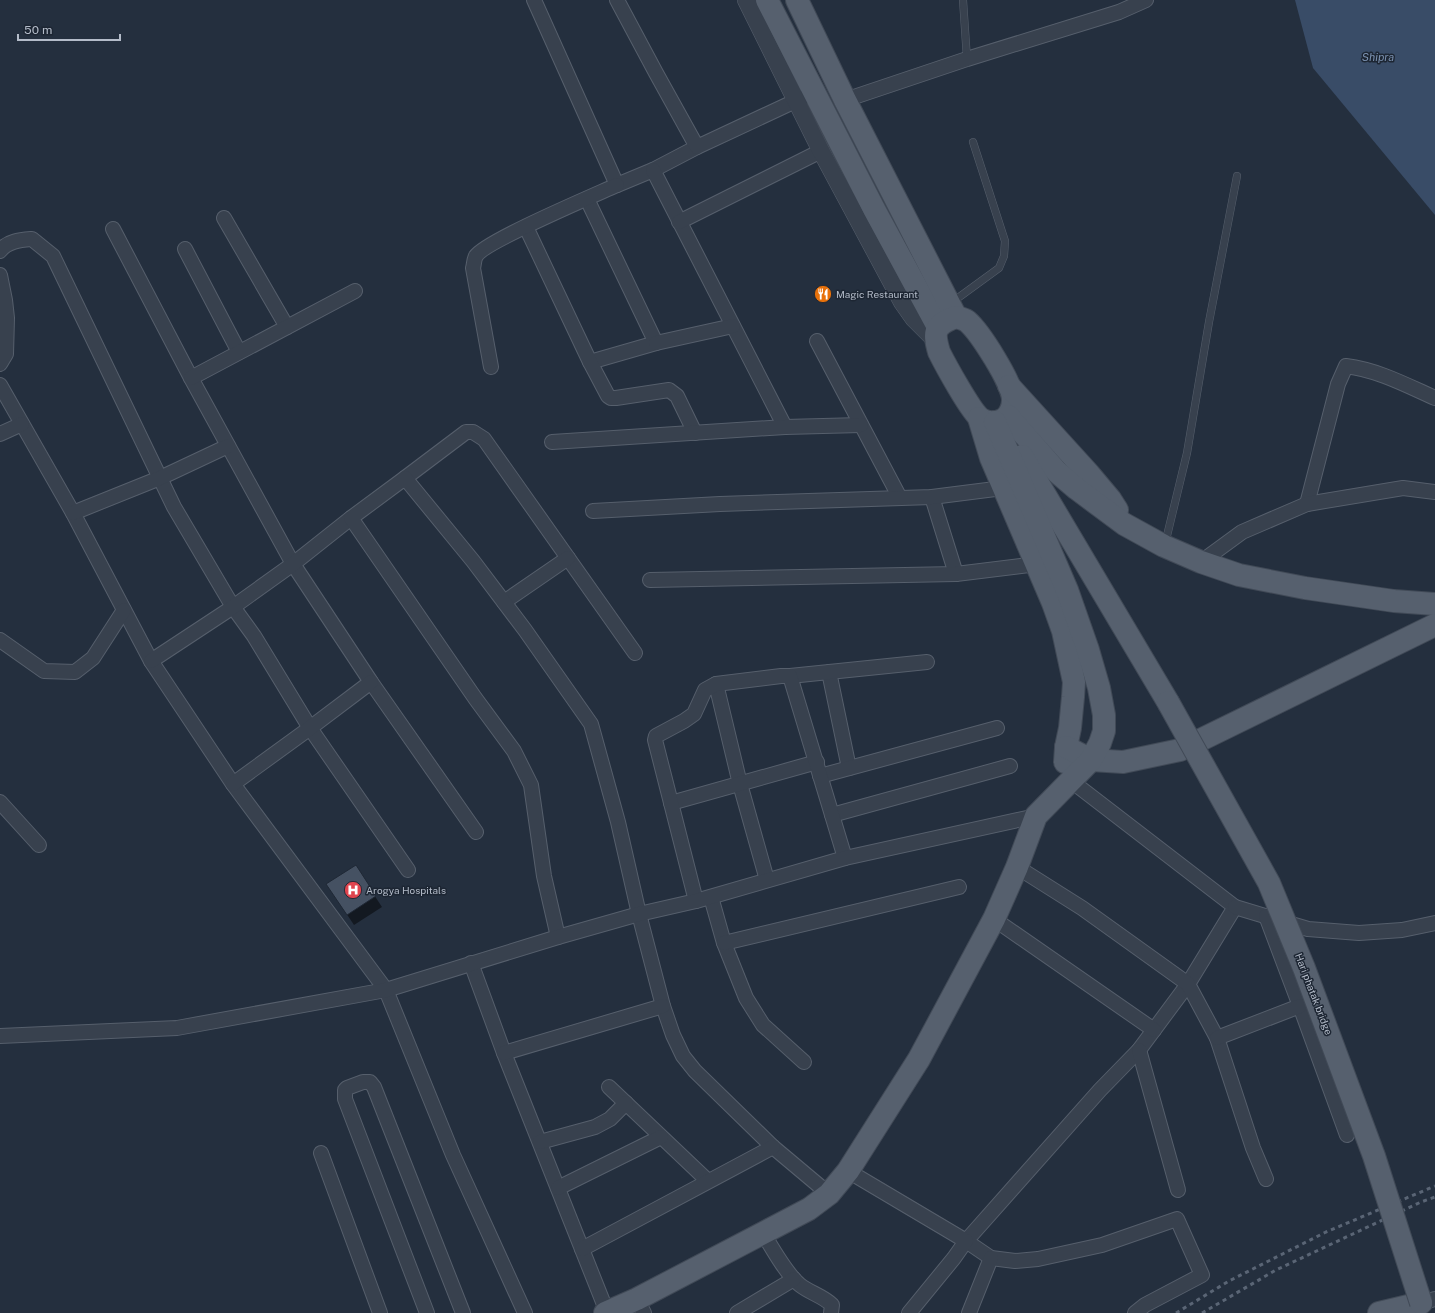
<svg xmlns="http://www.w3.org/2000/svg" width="1435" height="1313" font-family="'Public Sans',sans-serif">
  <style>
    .water { fill: #394c67 }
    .shadow { fill: #0007 }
    .building { fill: #455162; stroke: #1f2835 }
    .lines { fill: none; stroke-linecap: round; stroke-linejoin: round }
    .service-casing { stroke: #565f6c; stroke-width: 8 }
    .minor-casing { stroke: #565f6c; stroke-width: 16 }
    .tertiary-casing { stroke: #565f6c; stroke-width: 18 }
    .primary-casing { stroke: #414a57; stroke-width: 24 }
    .service { stroke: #38414e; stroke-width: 7 }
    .minor { stroke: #38414e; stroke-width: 14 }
    .tertiary { stroke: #38414e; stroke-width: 17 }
    .primary { stroke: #56606e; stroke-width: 22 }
    .rail { stroke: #5a6575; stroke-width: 3; stroke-dasharray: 4 4; stroke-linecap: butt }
    .primary-bridge-casing { stroke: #414a57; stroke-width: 24; stroke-linecap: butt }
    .primary-bridge { stroke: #56606e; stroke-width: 22 }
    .labels { text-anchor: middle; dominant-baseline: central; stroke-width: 3; stroke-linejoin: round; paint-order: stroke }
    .poi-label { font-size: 10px; fill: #b4bcc9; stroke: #1d2633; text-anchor: start }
    .street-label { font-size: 10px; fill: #b4bcc9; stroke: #1d2633 }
    .water-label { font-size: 11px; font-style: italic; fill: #7c92b1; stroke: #1d2633 }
  </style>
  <rect width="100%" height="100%" fill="#242f3e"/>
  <!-- water -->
  <polygon class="water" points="1295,0 1435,0 1435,215 1313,68"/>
  <!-- shadow -->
  <polygon class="shadow" points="355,866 382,907 354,925 334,895"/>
  <!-- building -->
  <polygon class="building" points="356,865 376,896 347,915 326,884"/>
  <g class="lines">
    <defs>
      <g id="service">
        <polyline points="963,0 967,59"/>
        <polyline points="951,303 999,268 1004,256 1005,241 973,142"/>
        <polyline points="1165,544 1187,453 1209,322 1237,176"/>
      </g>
      <g id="minor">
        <polyline points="534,0 617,185 653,170 697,147"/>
        <polyline points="617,0 656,73 697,147 804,97"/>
        <polyline points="845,100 967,59 1119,12 1146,0"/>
        <polyline points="653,170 785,427"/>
        <polyline points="587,199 656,343 590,362"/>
        <polyline points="224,218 287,327"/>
        <polyline points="679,222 821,151"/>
        <polyline points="526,227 590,362 608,396 611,398 616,398 669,390 677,396 695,433"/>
        <polyline points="113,229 191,378 293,564 371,682 476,832"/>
        <polyline points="185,249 239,352"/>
        <path d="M0,251c7,-10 21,-11 32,-12l21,17 121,251 59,100 21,29 56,92 98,142"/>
        <polyline points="0,275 5,300 7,318 6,354 0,364"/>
        <polyline points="817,341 900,498"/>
        <polyline points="656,343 733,326"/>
        <path d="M491,367l-18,-99c1,-3 1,-9 3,-12 8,-14 119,-61 141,-71"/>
        <polyline points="191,378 355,291"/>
        <polyline points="0,385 73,513 151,661 233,784 386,990 453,1155 525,1313"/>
        <polyline points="0,434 22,424"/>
        <polyline points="552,442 785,427 861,425"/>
        <polyline points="405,478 466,432 473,432 484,439 635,653"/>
        <polyline points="932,497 956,574"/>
        <path d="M1307,504l31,-120 8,-18c32,4 60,19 89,32"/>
        <polyline points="593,511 720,504 932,497 1003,488"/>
        <polyline points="73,513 160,478 228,446"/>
        <polyline points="1201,562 1242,532 1307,504 1403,488 1435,492"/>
        <polyline points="650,580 956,574 1037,564"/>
        <polyline points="504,602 568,558"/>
        <polyline points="0,640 44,671 75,672 93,658 124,610"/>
        <polyline points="151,661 233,607 293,564 351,518"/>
        <polyline points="829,672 849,768"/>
        <polyline points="790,676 927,662"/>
        <polyline points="716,684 740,784 767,880"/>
        <polyline points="820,776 997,728"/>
        <polyline points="1070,780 1235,907 1188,984 1139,1050 1100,1090 966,1241 991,1258 1015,1261 1038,1259 1102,1245 1177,1219 1202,1275 1145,1305 1135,1313"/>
        <polyline points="233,784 310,728 371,682"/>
        <polyline points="0,802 39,845"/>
        <polyline points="671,803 817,762"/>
        <polyline points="832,815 1010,766"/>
        <polyline points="1017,867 1082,908 1188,984 1217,1038 1253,1148 1266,1179"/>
        <polyline points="711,897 724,943 746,998 763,1025 804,1062"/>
        <polyline points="696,901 655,740 656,736 684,721 694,714 705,690 716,684 781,676 790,676 845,858"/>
        <polyline points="1235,907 1308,929 1359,933 1402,930 1435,923"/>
        <polyline points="1266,916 1300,1006 1347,1135"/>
        <polyline points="994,919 1154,1030"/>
        <polyline points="558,937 544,876 531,785 514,751 475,698 351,518 405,478 473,561 525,630 591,724 618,822 639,914 663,1006 673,1035 683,1056 695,1071 773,1147 829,1194"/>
        <polyline points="724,943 959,887"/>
        <polyline points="471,963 504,1053 607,1312"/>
        <polyline points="0,1036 177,1028 386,990 558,937 639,914 696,901 845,858 1036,816"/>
        <polyline points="1217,1038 1300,1006"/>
        <polyline points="1139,1050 1178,1190"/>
        <polyline points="504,1053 663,1006"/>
        <polyline points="609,1087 708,1181"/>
        <polyline points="540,1142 595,1127 610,1119 626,1103"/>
        <polyline points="321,1153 380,1313"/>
        <polyline points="848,1171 966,1241 954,1258 909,1313"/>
        <polyline points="558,1188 661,1137"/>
        <path d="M763,1233c9,15 24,42 37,52 10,8 23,11 32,20l-1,8"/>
        <polyline points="582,1249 773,1147"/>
        <polyline points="637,1299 644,1313"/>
        <polyline points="1421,1303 1435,1299"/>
        <polyline points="427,1313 345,1099 345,1090 347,1088 363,1082 370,1082 374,1087 463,1313"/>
        <polyline points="737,1313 794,1279"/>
        <polyline points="969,1313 991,1258"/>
      </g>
      <polyline id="tertiary" points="746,0 821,151 902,302 914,319 937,342"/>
      <g id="primary">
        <polyline points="767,0 874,209 938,327"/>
        <polyline points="797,0 845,100 956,317"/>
        <path d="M956,317c4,1 8,2 11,4 13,11 46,63 46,79 0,8 -4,17 -11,20 -6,3 -15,3 -21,-1 -10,-7 -36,-55 -42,-67 -2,-7 -5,-18 -1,-24 4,-6 12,-9 18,-11z"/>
        <polyline points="1009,386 1089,474 1110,499 1117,510"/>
        <polyline points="1008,416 1057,472 1077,489 1124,524 1164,546 1201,562 1239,575 1305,588 1394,601 1435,604"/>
        <polyline points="979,418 991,458 1053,603 1063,631 1074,682 1073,697 1070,728 1066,747 1065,762"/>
        <polyline points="1022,456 1168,702"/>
        <polyline points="1066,747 1091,760 1123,762 1180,750 1435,625"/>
        <polyline points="605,1313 637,1299 809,1209 829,1194 848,1171 919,1059 994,919 1017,867 1036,816 1091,760 1100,743 1104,731 1104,715 1099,688 1088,650 1067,590 995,422"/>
        <polyline points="1379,1313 1421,1303"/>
      </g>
    </defs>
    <!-- service casing -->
    <use href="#service" class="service-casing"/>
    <!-- minor casing -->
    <use href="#minor" class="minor-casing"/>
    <!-- tertiary casing -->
    <use href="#tertiary" class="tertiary-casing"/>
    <!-- primary casing -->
    <use href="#primary" class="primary-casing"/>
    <!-- service -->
    <use href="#service" class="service"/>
    <!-- minor -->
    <use href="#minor" class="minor"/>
    <!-- tertiary -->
    <use href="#tertiary" class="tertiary"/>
    <!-- primary -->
    <use href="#primary" class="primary"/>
    <!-- rail -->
    <g class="rail">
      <polyline points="1176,1313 1229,1281 1326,1232 1435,1186"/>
      <polyline points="1202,1313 1276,1270 1421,1202 1435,1197"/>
    </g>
    <defs>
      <polyline id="primary-bridge" points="1168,702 1269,883 1304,968 1374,1156 1421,1303"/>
    </defs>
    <!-- primary-bridge casing -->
    <use href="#primary-bridge" class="primary-bridge-casing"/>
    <!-- primary-bridge -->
    <use href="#primary-bridge" class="primary-bridge"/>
  </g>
  <!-- icons -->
  <defs>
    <symbol id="restaurant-disc" viewBox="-11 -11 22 22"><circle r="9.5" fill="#e8710a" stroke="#1d2633"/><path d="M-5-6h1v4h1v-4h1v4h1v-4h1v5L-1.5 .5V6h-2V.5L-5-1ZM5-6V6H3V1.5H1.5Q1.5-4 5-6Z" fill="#fff"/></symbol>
    <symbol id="hospital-disc" viewBox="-11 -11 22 22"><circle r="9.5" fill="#e0444e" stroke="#1d2633"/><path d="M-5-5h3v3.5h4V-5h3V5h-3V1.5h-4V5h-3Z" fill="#fff"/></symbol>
  </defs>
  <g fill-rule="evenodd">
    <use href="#restaurant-disc" x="813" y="284" width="20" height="20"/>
    <use href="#hospital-disc" x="343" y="880" width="20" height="20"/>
  </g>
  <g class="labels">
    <!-- poi labels -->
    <g class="poi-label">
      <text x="836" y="294">Magic Restaurant</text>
      <text x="366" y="890">Arogya Hospitals</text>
    </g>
    <!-- street labels -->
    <g class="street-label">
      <text transform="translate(1314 994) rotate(69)">Hari phatak bridge</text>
    </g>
    <!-- water labels -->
    <g class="water-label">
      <text x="1378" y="57">Shipra</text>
    </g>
  </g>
  <!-- scale -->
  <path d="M18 34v6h102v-6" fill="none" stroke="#b4bcc9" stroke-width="2"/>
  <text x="24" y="34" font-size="12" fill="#b4bcc9" stroke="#1d2633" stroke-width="3" paint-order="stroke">50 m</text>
</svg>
